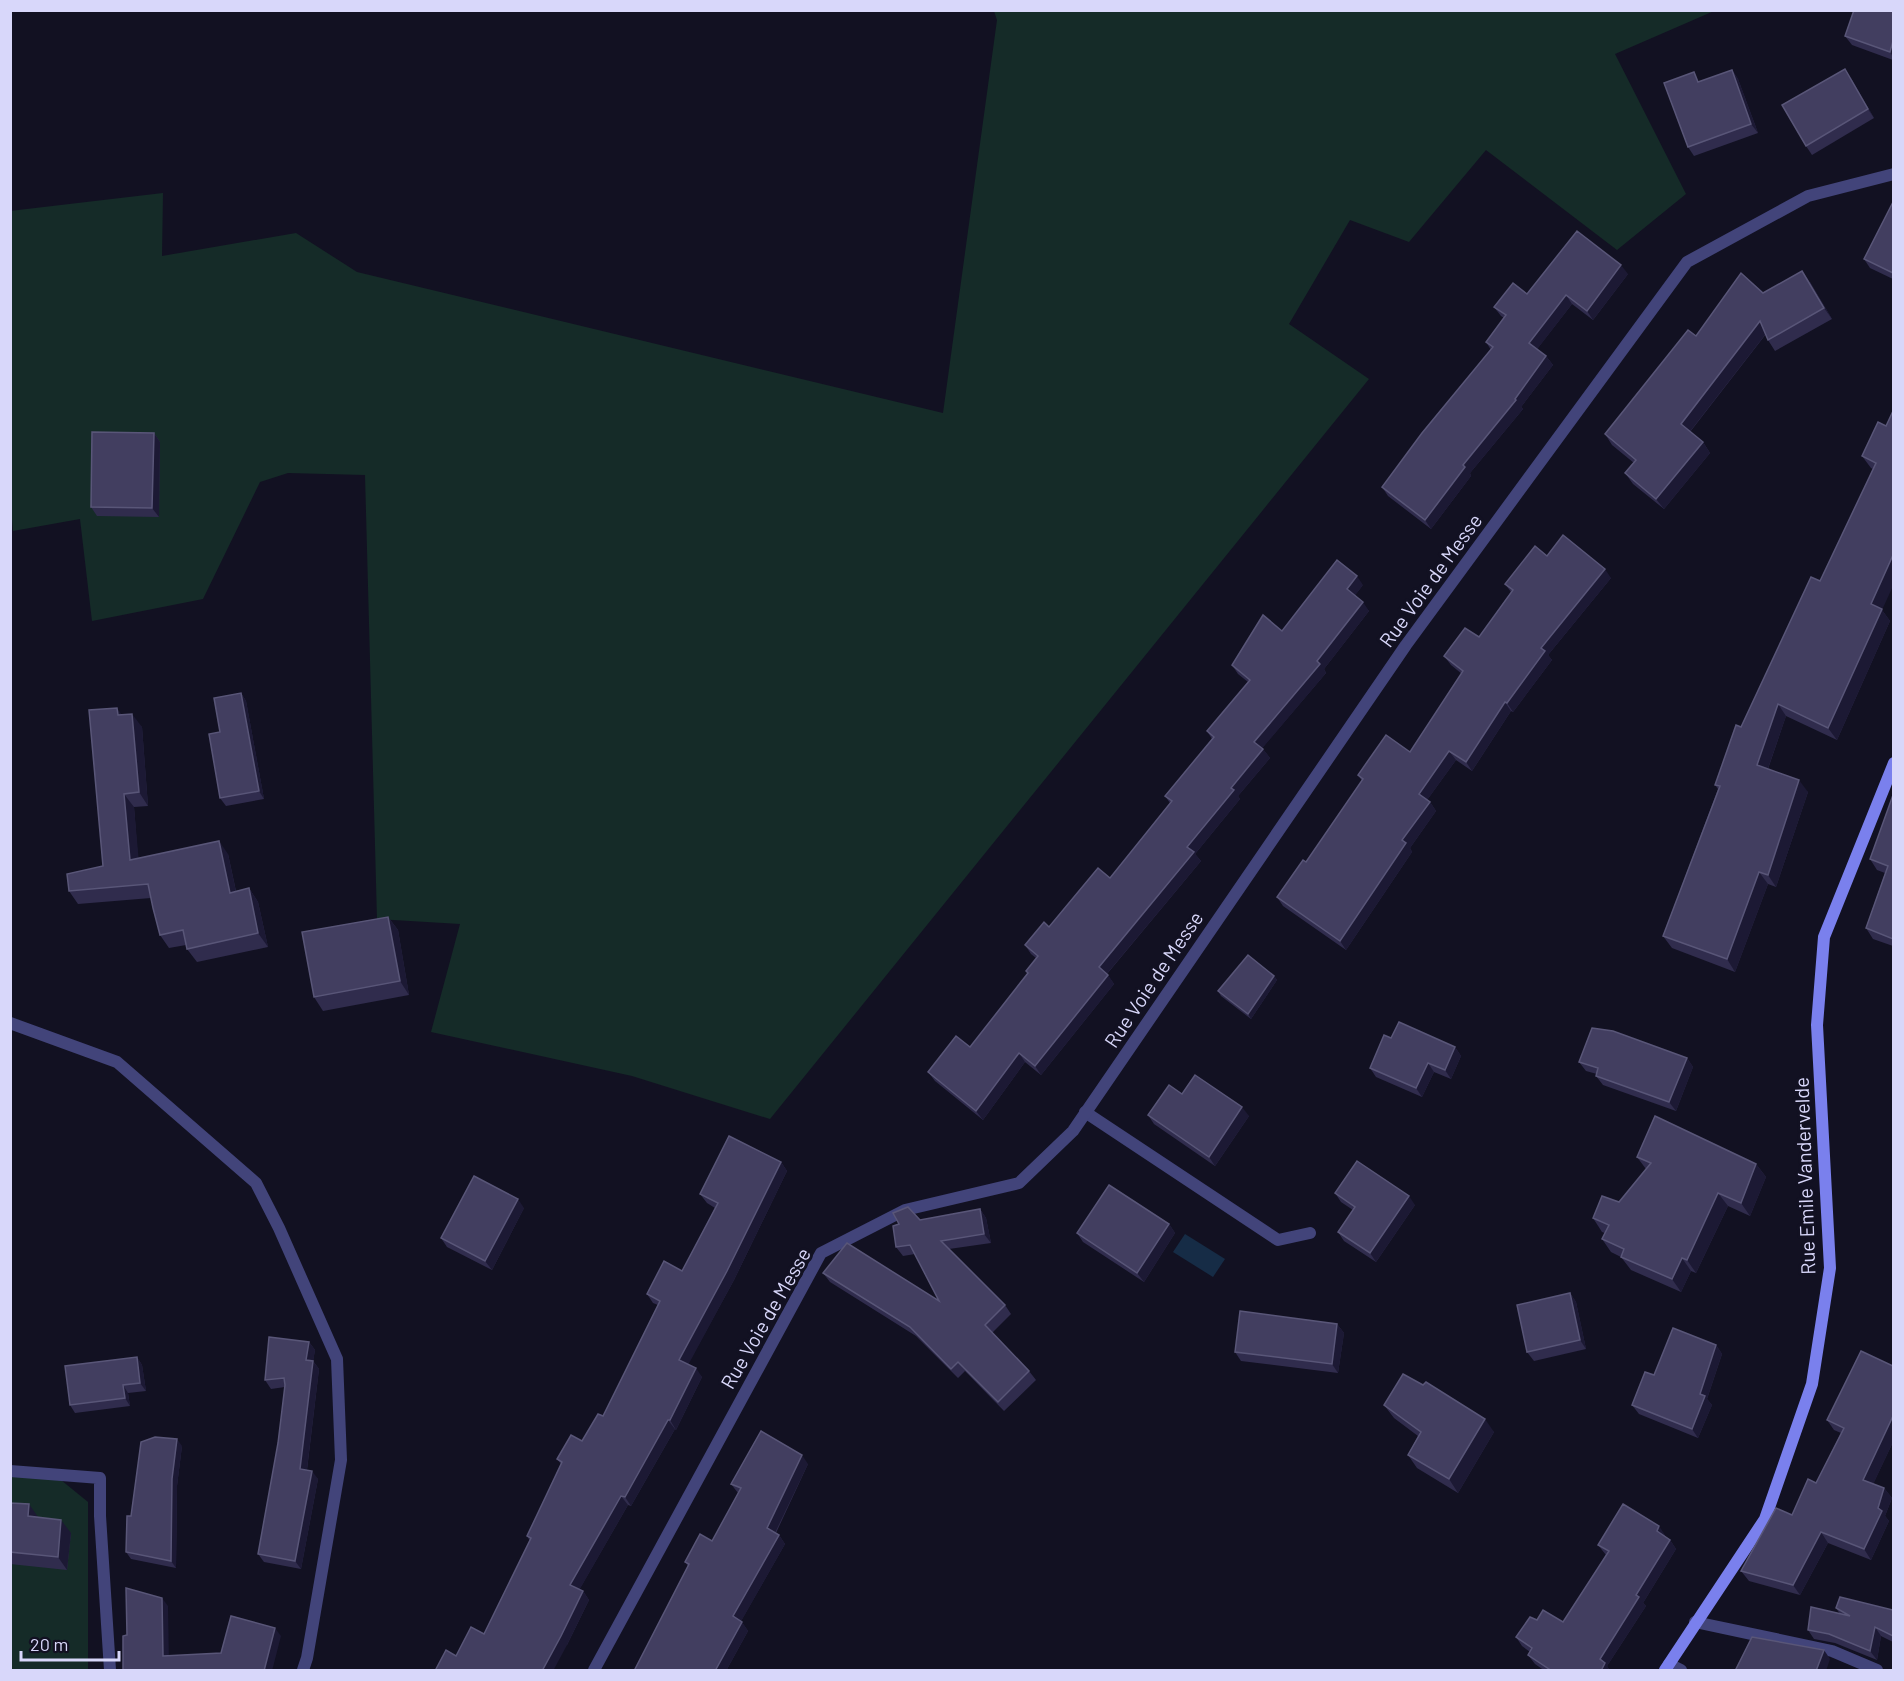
<svg xmlns="http://www.w3.org/2000/svg" width="1904" height="1681" font-family="Barlow,sans-serif">
  <style>
    .green { fill: #152b28 }
    .water { fill: #162c46 }
    .lines { fill: none; stroke-linecap: round; stroke-linejoin: round }
    .lane { stroke: #42447a; stroke-width: 12 }
    .street { stroke: #42447a; stroke-width: 12 }
    .secondary { stroke: #7a80ed; stroke-width: 12 }
    .wall { fill: #302c4d }
    .shaded-wall { fill: #1c1934 }
    .building { fill: #423e60; stroke: #595678; stroke-width: 1.5 }
    .labels { text-anchor: middle; dominant-baseline: central; stroke-width: 6; stroke-linejoin: round; paint-order: stroke }
    .street-label { font-size: 20px; fill: #d8d7fa; stroke: #121122 }
  </style>
  <rect width="100%" height="100%" fill="#121122"/>
  <!-- green -->
  <g class="green">
    <polygon points="994,11 1714,11 1615,54 1686,194 1617,250 1486,150 1409,242 1350,220 1289,324 1369,379 770,1119 632,1076 431,1032 460,924 377,919 365,475 288,473 260,482 203,599 92,621 80,519 13,531 10,497 10,211 163,193 162,256 296,233 357,272 943,413 997,20"/>
    <polygon points="11,1476 56,1476 88,1502 88,1670 11,1670"/>
  </g>
  <!-- water -->
  <polygon class="water" points="1185,1234 1225,1259 1213,1277 1173,1252"/>
  <g class="lines">
    <!-- lane -->
    <polyline class="lane" points="1669,1664 1681,1670"/>
    <!-- street -->
    <g class="street">
      <polyline points="10,1023 117,1062 256,1183 279,1228 337,1359 341,1460 307,1658 303,1670"/>
      <polyline points="1085,1112 1278,1240 1310,1233"/>
      <polyline points="10,1471 100,1478 100,1516 110,1670"/>
      <polyline points="1695,1622 1832,1651 1877,1670"/>
      <polyline points="594,1670 821,1253 905,1210 1019,1183 1073,1131 1406,645 1687,262 1808,196 1894,174"/>
    </g>
    <!-- secondary -->
    <polyline class="secondary" points="1665,1670 1765,1519 1812,1384 1830,1268 1817,1025 1824,937 1894,763"/>
  </g>
  <!-- wall -->
  <g class="wall">
    <polygon points="1893,10 1893,60 1852,45 1845,36"/>
    <polygon points="1732,70 1738,79 1758,133 1694,156 1688,147 1701,81"/>
    <polygon points="1851,78 1874,118 1812,155 1806,146"/>
    <polygon points="1893,202 1893,279 1870,268 1864,259"/>
    <polygon points="1628,274 1593,320 1572,304 1537,349 1546,356 1553,365 1521,407 1523,409 1470,473 1471,476 1431,529 1388,496 1382,487 1491,350 1486,342 1504,318 1501,316 1494,307 1527,294"/>
    <polygon points="1810,282 1832,319 1775,351 1768,340 1766,334 1690,432 1703,442 1710,453 1664,509 1633,484 1625,473 1634,463 1612,445 1605,434 1696,336 1763,293"/>
    <polygon points="1878,422 1882,610 1890,621 1837,740 1786,716 1768,769 1808,792 1776,887 1768,884 1735,972 1672,948 1663,936 1718,789 1715,785 1741,727 1820,581 1873,469 1871,468 1862,456"/>
    <polygon points="154,433 160,442 159,517 97,516 91,507"/>
    <polygon points="1547,556 1611,578 1548,655 1552,660 1513,712 1511,711 1472,771 1456,760 1427,800 1430,802 1436,811 1410,848 1412,852 1346,950 1283,906 1277,897 1306,862 1362,781 1358,775 1410,752 1462,674 1451,665 1444,656 1479,637 1511,592 1505,584"/>
    <polygon points="1363,585 1355,595 1369,611 1324,669 1326,673 1262,748 1270,758 1238,796 1240,799 1195,854 1201,861 1107,974 1114,984 1041,1075 1025,1062 983,1120 935,1081 928,1072 970,1047 1028,974 1026,971 1036,958 1031,954 1025,945 1110,878 1170,803 1165,796 1212,739 1207,731 1248,682 1238,674 1232,665 1282,631"/>
    <polygon points="241,693 246,701 264,799 226,806 220,798 220,732"/>
    <polygon points="122,714 142,727 148,806 134,807 138,859 228,854 236,891 249,888 258,902 268,947 197,962 187,949 186,945 169,948 160,935 151,898 78,904 69,891 103,866"/>
    <polygon points="1893,795 1893,946 1873,939 1866,928 1885,873 1877,870 1870,859"/>
    <polygon points="388,917 398,930 409,995 323,1011 314,997"/>
    <polygon points="1274,976 1277,980 1251,1019 1221,996 1218,991"/>
    <polygon points="1391,1038 1455,1047 1461,1056 1451,1079 1434,1072 1422,1097 1376,1077 1370,1068"/>
    <polygon points="1687,1058 1693,1067 1676,1111 1603,1085 1596,1076 1597,1074 1586,1071 1579,1062"/>
    <polygon points="1182,1094 1249,1116 1215,1166 1154,1124 1148,1115"/>
    <polygon points="1637,1157 1756,1164 1766,1177 1750,1216 1728,1206 1696,1273 1691,1271 1681,1292 1631,1270 1621,1257 1611,1252 1602,1239 1605,1233 1602,1232 1593,1218 1619,1202 1646,1169"/>
    <polygon points="781,1162 787,1171 734,1280 688,1364 702,1377 676,1430 675,1429 631,1506 628,1505 579,1590 583,1591 589,1600 567,1645 456,1656 484,1634 530,1541 527,1536 561,1464 557,1459 582,1441 603,1416 658,1305 653,1303 647,1294 682,1271 715,1208 707,1203 700,1194"/>
    <polygon points="1335,1193 1415,1205 1376,1262 1344,1241 1338,1232 1353,1210 1341,1202"/>
    <polygon points="524,1208 492,1270 447,1247 441,1238"/>
    <polygon points="980,1209 986,1218 991,1243 949,1249 1005,1305 1011,1314 992,1333 1029,1371 1036,1380 1004,1411 965,1371 958,1378 916,1336 830,1282 823,1273 939,1301 915,1254 903,1256 896,1247 920,1220"/>
    <polygon points="1169,1224 1175,1233 1144,1282 1083,1242 1077,1233"/>
    <polygon points="1570,1293 1576,1302 1586,1349 1534,1361 1527,1352"/>
    <polygon points="1337,1324 1344,1333 1338,1373 1241,1361 1235,1352"/>
    <polygon points="309,1342 315,1350 313,1361 319,1369 307,1470 318,1479 301,1569 264,1562 258,1554 278,1443 285,1387 271,1389 265,1380"/>
    <polygon points="1716,1345 1722,1354 1707,1399 1712,1405 1698,1438 1639,1414 1632,1405 1654,1375"/>
    <polygon points="137,1357 142,1365 146,1391 128,1393 130,1406 75,1413 70,1405"/>
    <polygon points="1423,1385 1494,1432 1458,1493 1417,1468 1408,1455 1418,1436 1394,1418 1384,1405"/>
    <polygon points="1827,1420 1893,1442 1873,1484 1884,1488 1892,1498 1885,1516 1889,1521 1871,1560 1828,1543 1800,1595 1749,1581 1741,1571 1792,1515 1816,1483 1841,1433 1834,1430"/>
    <polygon points="182,1446 177,1486 176,1568 131,1559 126,1552 131,1516"/>
    <polygon points="808,1464 776,1533 779,1535 785,1544 741,1621 748,1631 726,1671 634,1671 688,1566 685,1562 712,1541 738,1493 731,1484"/>
    <polygon points="10,1503 71,1533 67,1570 10,1564"/>
    <polygon points="1665,1535 1665,1537 1670,1540 1676,1549 1643,1603 1646,1606 1607,1666 1610,1671 1545,1671 1535,1664 1528,1655 1530,1652 1522,1646 1516,1637 1537,1620 1563,1622 1606,1555 1598,1545"/>
    <polygon points="1836,1608 1893,1610 1893,1642 1881,1636 1877,1660 1835,1643 1814,1639 1808,1630 1840,1614"/>
  </g>
  <!-- shaded-wall -->
  <g class="shaded-wall">
    <polygon points="1893,41 1893,57 1890,52"/>
    <polygon points="1845,69 1851,78 1874,118 1868,109"/>
    <polygon points="1732,70 1738,79 1758,133 1751,124"/>
    <polygon points="1621,265 1628,274 1593,320 1587,311"/>
    <polygon points="1802,271 1810,282 1832,319 1824,308"/>
    <polygon points="1566,295 1572,304 1535,352 1529,343"/>
    <polygon points="1760,321 1768,331 1688,434 1681,424"/>
    <polygon points="1546,356 1553,365 1521,407 1523,409 1470,473 1471,476 1431,529 1425,520 1463,465"/>
    <polygon points="154,433 160,442 159,517 152,508"/>
    <polygon points="1703,442 1710,453 1664,509 1656,499"/>
    <polygon points="1893,555 1893,586 1882,610 1890,621 1837,740 1828,728 1871,604"/>
    <polygon points="1605,569 1611,578 1548,655 1552,660 1513,712 1507,703 1541,648"/>
    <polygon points="1357,576 1363,585 1353,598 1347,589"/>
    <polygon points="1363,602 1369,611 1324,669 1326,673 1260,751 1254,742"/>
    <polygon points="241,693 246,701 264,799 259,791"/>
    <polygon points="1505,702 1511,711 1472,771 1466,762"/>
    <polygon points="1778,704 1786,716 1765,777 1757,765"/>
    <polygon points="117,708 126,721 118,715"/>
    <polygon points="132,714 142,727 148,806 139,792"/>
    <polygon points="1263,749 1270,758 1238,796 1240,799 1195,854 1201,861 1105,976 1099,967 1187,847 1231,788"/>
    <polygon points="1449,751 1456,760 1425,803 1419,794"/>
    <polygon points="1799,780 1808,792 1776,887 1768,875"/>
    <polygon points="124,794 134,807 140,874 130,860"/>
    <polygon points="1430,802 1436,811 1410,848 1412,852 1346,950 1340,941 1402,840"/>
    <polygon points="219,841 228,854 239,906 230,893"/>
    <polygon points="1759,872 1768,884 1735,972 1727,959"/>
    <polygon points="249,888 258,902 268,947 258,933"/>
    <polygon points="388,917 398,930 409,995 400,981"/>
    <polygon points="1108,975 1114,984 1041,1075 1035,1066"/>
    <polygon points="1274,976 1277,980 1251,1019 1248,1014"/>
    <polygon points="1455,1047 1461,1056 1451,1079 1445,1070"/>
    <polygon points="1019,1053 1025,1062 983,1120 976,1111"/>
    <polygon points="1687,1058 1693,1067 1676,1111 1669,1102"/>
    <polygon points="1428,1063 1434,1072 1422,1097 1416,1088"/>
    <polygon points="1242,1107 1249,1116 1215,1166 1209,1157"/>
    <polygon points="781,1162 787,1171 734,1280 686,1369 679,1360"/>
    <polygon points="1756,1164 1766,1177 1750,1216 1741,1203"/>
    <polygon points="1718,1193 1728,1206 1696,1273 1687,1260"/>
    <polygon points="1409,1196 1415,1205 1376,1262 1370,1253"/>
    <polygon points="518,1199 524,1208 492,1270 485,1261"/>
    <polygon points="980,1209 986,1218 991,1243 984,1234"/>
    <polygon points="1169,1224 1175,1233 1144,1282 1137,1273"/>
    <polygon points="1682,1258 1691,1271 1681,1292 1672,1279"/>
    <polygon points="1570,1293 1576,1302 1586,1349 1580,1340"/>
    <polygon points="1337,1324 1344,1333 1338,1373 1332,1364"/>
    <polygon points="309,1342 315,1350 312,1368 306,1360"/>
    <polygon points="1716,1345 1722,1354 1707,1399 1712,1405 1698,1438 1692,1429 1700,1394"/>
    <polygon points="137,1357 142,1365 146,1391 140,1383"/>
    <polygon points="313,1361 319,1369 306,1477 300,1469"/>
    <polygon points="696,1368 702,1377 676,1430 670,1420"/>
    <polygon points="123,1385 128,1393 130,1406 125,1398"/>
    <polygon points="1893,1416 1893,1442 1870,1491 1863,1480"/>
    <polygon points="1485,1419 1494,1432 1458,1493 1449,1479"/>
    <polygon points="668,1420 675,1429 631,1506 625,1497"/>
    <polygon points="177,1439 182,1446 177,1486 176,1568 171,1561 172,1479"/>
    <polygon points="802,1455 808,1464 773,1537 767,1528"/>
    <polygon points="312,1471 318,1479 301,1569 295,1561"/>
    <polygon points="1884,1488 1892,1498 1885,1516 1889,1521 1871,1560 1864,1549"/>
    <polygon points="621,1496 628,1505 577,1594 570,1585"/>
    <polygon points="29,1504 38,1517 28,1516"/>
    <polygon points="61,1520 71,1533 67,1570 58,1557"/>
    <polygon points="1659,1526 1665,1535 1663,1540 1657,1531"/>
    <polygon points="1821,1532 1828,1543 1800,1595 1793,1585"/>
    <polygon points="779,1535 785,1544 739,1625 733,1616"/>
    <polygon points="1670,1540 1676,1549 1643,1603 1646,1606 1607,1666 1610,1671 1601,1671 1600,1659 1636,1595"/>
    <polygon points="583,1591 589,1600 567,1645 553,1671 542,1671"/>
    <polygon points="162,1598 168,1606 169,1665 163,1656"/>
    <polygon points="742,1622 748,1631 726,1671 715,1671"/>
    <polygon points="1875,1627 1881,1636 1877,1660 1870,1651"/>
    <polygon points="275,1628 281,1636 272,1671 264,1671"/>
    <polygon points="1824,1650 1830,1659 1826,1671 1816,1671"/>
  </g>
  <!-- building -->
  <g class="building">
    <polygon points="1854,10 1893,10 1893,41 1890,52 1845,36"/>
    <polygon points="1845,69 1868,109 1806,146 1782,105"/>
    <polygon points="1732,70 1751,124 1688,147 1664,83 1694,72 1698,82"/>
    <polygon points="1893,202 1893,273 1864,259"/>
    <polygon points="1577,231 1621,265 1587,311 1566,295 1529,343 1546,356 1515,399 1516,400 1463,465 1465,467 1425,520 1382,487 1422,433 1493,347 1486,342 1506,315 1494,307 1513,283 1527,294"/>
    <polygon points="1802,271 1824,308 1768,340 1760,321 1681,424 1703,442 1656,499 1625,473 1636,460 1605,434 1688,330 1696,336 1741,273 1763,293"/>
    <polygon points="1893,411 1893,555 1871,604 1882,609 1828,728 1778,704 1757,765 1799,780 1768,875 1759,872 1727,959 1663,936 1720,786 1715,785 1736,725 1741,727 1811,577 1820,581 1876,463 1862,456 1878,422 1886,426"/>
    <polygon points="92,432 154,433 152,508 91,507"/>
    <polygon points="1563,535 1605,569 1541,648 1545,651 1507,703 1505,702 1466,762 1449,751 1419,794 1430,802 1402,840 1406,843 1340,941 1277,897 1303,860 1306,862 1363,779 1358,775 1386,735 1410,752 1463,671 1444,656 1465,628 1479,637 1513,590 1505,584 1535,546 1547,556"/>
    <polygon points="1337,560 1357,576 1347,589 1363,602 1317,661 1320,664 1254,742 1263,749 1231,788 1234,790 1187,847 1194,852 1099,967 1108,975 1035,1066 1019,1053 976,1111 928,1072 956,1036 970,1047 1028,973 1026,971 1038,956 1025,945 1044,922 1049,927 1098,868 1110,878 1172,801 1165,796 1214,737 1207,731 1250,680 1232,665 1263,615 1282,631"/>
    <polygon points="241,693 259,791 220,798 209,734 220,732 214,698"/>
    <polygon points="117,708 118,715 132,714 139,792 124,794 130,860 219,841 230,893 249,888 258,933 187,949 183,930 160,935 153,908 148,884 69,891 67,874 103,866 89,710"/>
    <polygon points="1893,795 1893,939 1866,928 1888,866 1870,859"/>
    <polygon points="388,917 400,981 314,997 302,932"/>
    <polygon points="1248,955 1274,976 1248,1014 1218,991"/>
    <polygon points="1399,1022 1455,1047 1445,1070 1428,1063 1416,1088 1370,1068 1384,1035 1391,1038"/>
    <polygon points="1592,1028 1613,1031 1687,1058 1669,1102 1596,1076 1598,1068 1579,1062"/>
    <polygon points="1195,1075 1242,1107 1209,1157 1148,1115 1169,1085 1182,1094"/>
    <polygon points="1655,1116 1756,1164 1741,1203 1718,1193 1687,1260 1682,1258 1672,1279 1621,1257 1624,1249 1602,1239 1609,1225 1593,1218 1602,1196 1619,1202 1651,1163 1637,1157"/>
    <polygon points="729,1136 781,1162 727,1271 679,1360 696,1368 670,1420 668,1420 625,1497 621,1496 570,1585 583,1591 561,1636 542,1671 435,1671 446,1650 456,1656 471,1627 484,1634 531,1538 527,1536 562,1462 557,1459 571,1435 582,1441 598,1414 603,1416 660,1301 647,1294 664,1261 682,1271 718,1203 700,1194"/>
    <polygon points="1357,1161 1409,1196 1370,1253 1338,1232 1355,1207 1335,1193"/>
    <polygon points="474,1176 518,1199 485,1261 441,1238"/>
    <polygon points="1109,1185 1169,1224 1137,1273 1077,1233"/>
    <polygon points="908,1207 920,1220 980,1209 984,1234 941,1241 1005,1305 985,1325 1029,1371 998,1402 958,1362 951,1369 910,1327 823,1273 847,1243 939,1301 910,1245 896,1247 893,1226 899,1224 893,1213"/>
    <polygon points="1570,1293 1580,1340 1527,1352 1517,1305"/>
    <polygon points="1240,1311 1337,1324 1332,1364 1235,1352"/>
    <polygon points="1673,1328 1716,1345 1700,1394 1705,1396 1692,1429 1632,1405 1645,1372 1654,1375"/>
    <polygon points="269,1337 309,1342 306,1360 313,1361 300,1469 312,1471 295,1561 258,1554 278,1443 285,1385 284,1378 265,1380"/>
    <polygon points="1861,1351 1893,1366 1893,1416 1863,1480 1884,1488 1878,1508 1882,1511 1864,1549 1821,1532 1793,1585 1741,1571 1776,1508 1792,1515 1808,1479 1816,1483 1844,1428 1827,1420"/>
    <polygon points="137,1357 140,1383 123,1385 125,1398 70,1405 65,1366"/>
    <polygon points="1403,1374 1423,1385 1426,1382 1485,1419 1449,1479 1408,1455 1421,1432 1384,1405"/>
    <polygon points="761,1431 802,1455 767,1528 779,1535 733,1616 742,1622 715,1671 634,1671 689,1564 685,1562 700,1534 712,1541 741,1488 731,1484"/>
    <polygon points="155,1437 177,1439 172,1479 171,1561 126,1552 127,1516 131,1516 141,1442"/>
    <polygon points="10,1503 29,1504 28,1516 61,1520 58,1557 10,1552"/>
    <polygon points="1623,1504 1659,1526 1657,1531 1670,1540 1636,1595 1639,1597 1600,1659 1605,1663 1601,1671 1552,1671 1528,1655 1532,1648 1516,1637 1530,1617 1537,1620 1543,1610 1563,1622 1609,1551 1598,1545"/>
    <polygon points="126,1588 162,1598 163,1656 221,1653 231,1616 275,1628 264,1671 123,1671 123,1636 127,1635"/>
    <polygon points="1840,1597 1893,1610 1893,1636 1875,1627 1870,1651 1829,1634 1808,1630 1811,1607 1850,1616 1836,1608"/>
    <polygon points="1752,1637 1824,1650 1816,1671 1735,1671"/>
  </g>
  <g class="labels">
    <!-- street labels -->
    <g class="street-label">
      <text transform="translate(1430 580) rotate(-54)">Rue Voie de Messe</text>
      <text transform="translate(1153 979) rotate(-56)">Rue Voie de Messe</text>
      <text transform="translate(1804 1176) rotate(-92)">Rue Emile Vandervelde</text>
      <text transform="translate(765 1318) rotate(-60)">Rue Voie de Messe</text>
    </g>
  </g>
  <!-- border -->
  <rect width="1904" height="1681" fill="none" stroke="#d8d7fa" stroke-width="24"/>
  <!-- scale -->
  <path d="M21 1651v9h98v-9" fill="none" stroke="#d8d7fa" stroke-width="3"/>
  <text x="30" y="1651" font-size="18" fill="#d8d7fa" stroke="#121122" stroke-width="4.5" paint-order="stroke">20 m</text>
</svg>
